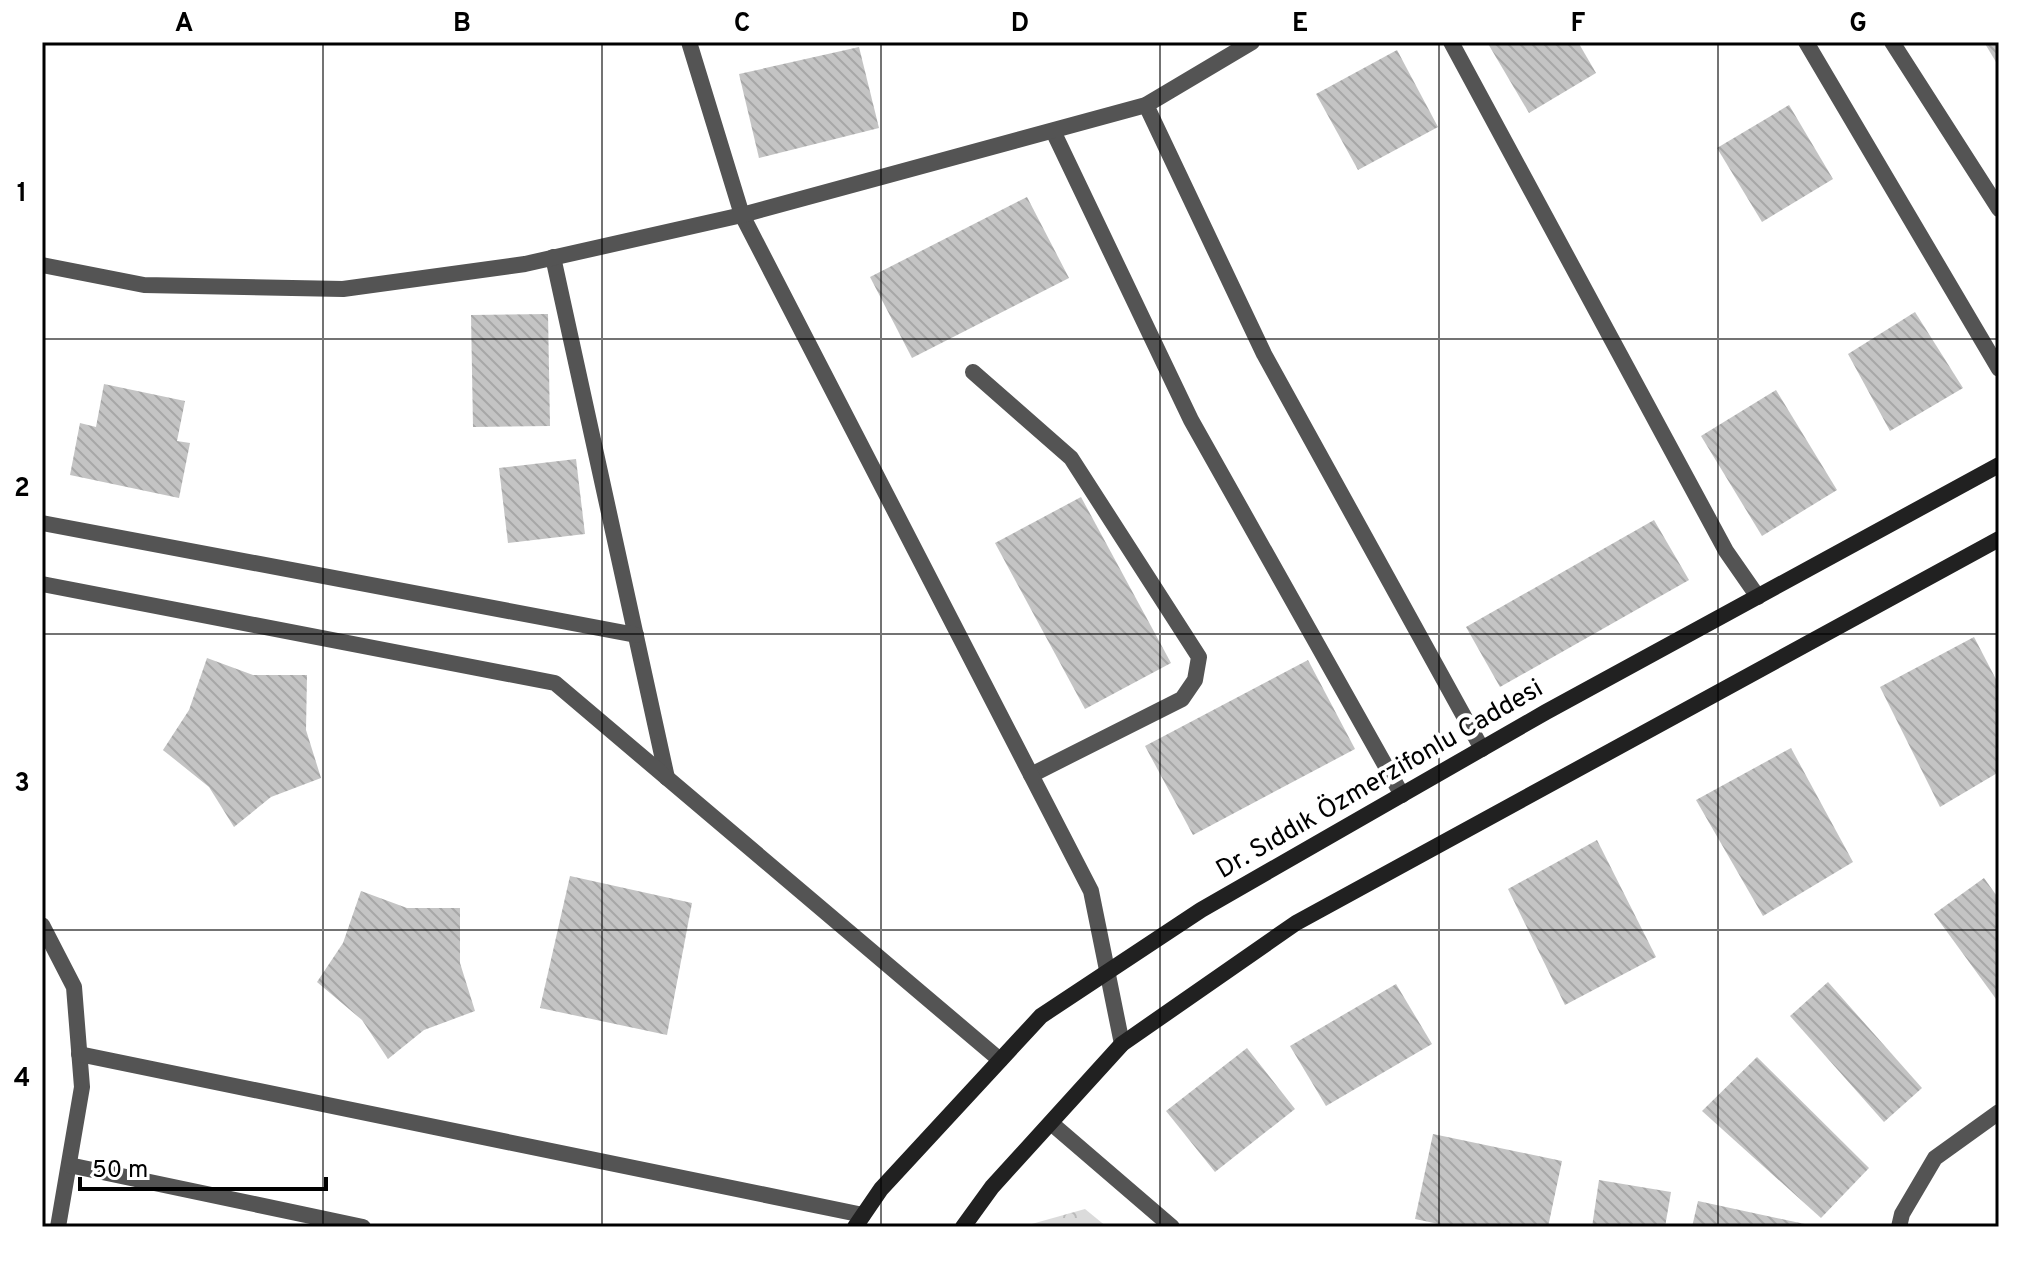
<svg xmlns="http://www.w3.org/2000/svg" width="2041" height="1269" font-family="Overpass,sans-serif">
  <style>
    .forest { fill: url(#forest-crowns) }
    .building { fill: url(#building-back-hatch) }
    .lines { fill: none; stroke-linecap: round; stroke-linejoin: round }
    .lane { stroke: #545454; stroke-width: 16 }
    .street { stroke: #545454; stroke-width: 16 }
    .secondary { stroke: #212121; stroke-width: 16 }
    .grid { fill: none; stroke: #000; stroke-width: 2; stroke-opacity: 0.55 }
    .labels { text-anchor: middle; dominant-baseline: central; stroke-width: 8; stroke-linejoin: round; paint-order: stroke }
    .street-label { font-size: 26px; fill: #000; stroke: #fff }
    .neatline { fill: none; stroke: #000; stroke-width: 3 }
    .grid-label { font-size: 26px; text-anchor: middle; font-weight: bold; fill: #000 }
  </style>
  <defs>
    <pattern id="forest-crowns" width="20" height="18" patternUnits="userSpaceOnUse" patternTransform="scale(2)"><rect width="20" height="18" fill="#dbdbdb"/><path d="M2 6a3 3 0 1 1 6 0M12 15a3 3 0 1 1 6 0" fill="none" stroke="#bababa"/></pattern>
    <pattern id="building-back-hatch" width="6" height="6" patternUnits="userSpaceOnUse" patternTransform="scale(2)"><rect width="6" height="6" fill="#c4c4c4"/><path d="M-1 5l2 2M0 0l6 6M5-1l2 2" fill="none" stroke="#a7a7a7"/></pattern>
  </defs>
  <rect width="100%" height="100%" fill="#fff"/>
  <!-- forest -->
  <polygon class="forest" points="1085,1209 1107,1227 1021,1227"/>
  <!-- building -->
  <g class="building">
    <polygon points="1487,42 1578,42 1596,73 1529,113"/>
    <polygon points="1984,42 1999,42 1999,67"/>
    <polygon points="859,47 879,128 759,158 739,74"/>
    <polygon points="1397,50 1438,127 1358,170 1316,94"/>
    <polygon points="1789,105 1833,179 1762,222 1717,148"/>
    <polygon points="1027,197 1069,278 912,358 870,277"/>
    <polygon points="1915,312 1963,388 1890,431 1848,354"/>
    <polygon points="548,314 550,426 473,427 471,315"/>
    <polygon points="104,384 185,401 177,441 190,443 179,498 70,475 80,423 96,427"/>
    <polygon points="1776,390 1837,490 1762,536 1701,436"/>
    <polygon points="576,459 585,534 508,543 499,468"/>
    <polygon points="1081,497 1171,663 1085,709 995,543"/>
    <polygon points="1654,520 1689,580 1500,687 1466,627"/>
    <polygon points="1974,637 1999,685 1999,772 1940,807 1880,687"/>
    <polygon points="207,658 253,675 307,675 306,730 321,778 271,797 234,827 209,787 163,750 189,710"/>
    <polygon points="1308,660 1355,749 1193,835 1145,746"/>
    <polygon points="1791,748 1853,862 1763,916 1696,800"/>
    <polygon points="1597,840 1656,957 1565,1005 1508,889"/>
    <polygon points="570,876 692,903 667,1035 540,1008"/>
    <polygon points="1984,878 1999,899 1999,1003 1934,914"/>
    <polygon points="361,891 407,908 460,908 460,963 475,1011 424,1030 388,1059 362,1020 317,982 343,943"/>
    <polygon points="1828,982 1922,1088 1884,1122 1790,1016"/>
    <polygon points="1396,984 1432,1044 1326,1106 1290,1046"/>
    <polygon points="1247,1048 1295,1109 1215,1172 1166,1111"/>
    <polygon points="1757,1057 1869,1168 1821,1218 1702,1111"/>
    <polygon points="1433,1134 1562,1161 1548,1227 1453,1227 1415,1219"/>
    <polygon points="1599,1180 1671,1192 1665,1227 1592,1227"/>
    <polygon points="1698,1201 1814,1226 1813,1227 1692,1227"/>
  </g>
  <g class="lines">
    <!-- lane -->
    <polyline class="lane" points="973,372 1071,458 1199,657 1195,680 1182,699 1031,775"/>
    <!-- street -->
    <g class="street">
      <polyline points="689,42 742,215 1091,891 1122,1044"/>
      <polyline points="1451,42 1726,551 1758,597"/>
      <polyline points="1806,42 1999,369"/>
      <polyline points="1892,42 1999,209"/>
      <polyline points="1146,105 1264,354 1482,749"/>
      <polyline points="1053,131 1191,420 1402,795"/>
      <polyline points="553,257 667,778"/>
      <polyline points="42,265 144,285 343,289 525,264 742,215 1146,105 1252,42"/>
      <polyline points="42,523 636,635"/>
      <polyline points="42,584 555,683 1000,1060"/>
      <polyline points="42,925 74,987 82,1087 58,1227"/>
      <polyline points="79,1054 863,1215"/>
      <polyline points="1051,1123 1172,1227"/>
      <polyline points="69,1165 363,1227"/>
      <polyline points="1899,1227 1902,1214 1935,1158 1999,1112"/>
    </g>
    <!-- secondary -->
    <g class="secondary">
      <polyline points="855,1227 881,1189 1041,1016 1201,910 1546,712 1999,465"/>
      <polyline points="963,1227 992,1187 1122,1044 1296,923 1999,539"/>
    </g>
  </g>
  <!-- grid -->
  <path class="grid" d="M323,42v1185M602,42v1185M881,42v1185M1160,42v1185M1439,42v1185M1718,42v1185M42,339h1957M42,634h1957M42,930h1957"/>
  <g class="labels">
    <!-- street labels -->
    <g class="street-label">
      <text transform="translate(1380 780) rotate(-30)">Dr. Sıddık Özmerzifonlu Caddesi</text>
    </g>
  </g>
  <!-- border -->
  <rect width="2041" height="1269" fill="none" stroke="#ffffff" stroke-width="88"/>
  <!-- scale -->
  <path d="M80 1177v12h246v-12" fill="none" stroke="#000000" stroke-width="4"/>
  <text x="92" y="1177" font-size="24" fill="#000000" stroke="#ffffff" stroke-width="6" paint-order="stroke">50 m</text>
  <rect x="44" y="44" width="1953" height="1181" class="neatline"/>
  <g class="grid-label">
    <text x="184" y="31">A</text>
    <text x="462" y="31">B</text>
    <text x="742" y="31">C</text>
    <text x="1020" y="31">D</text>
    <text x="1300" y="31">E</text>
    <text x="1578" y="31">F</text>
    <text x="1858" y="31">G</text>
    <text x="22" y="201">1</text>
    <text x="22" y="496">2</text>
    <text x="22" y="791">3</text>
    <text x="22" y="1086">4</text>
  </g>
</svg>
